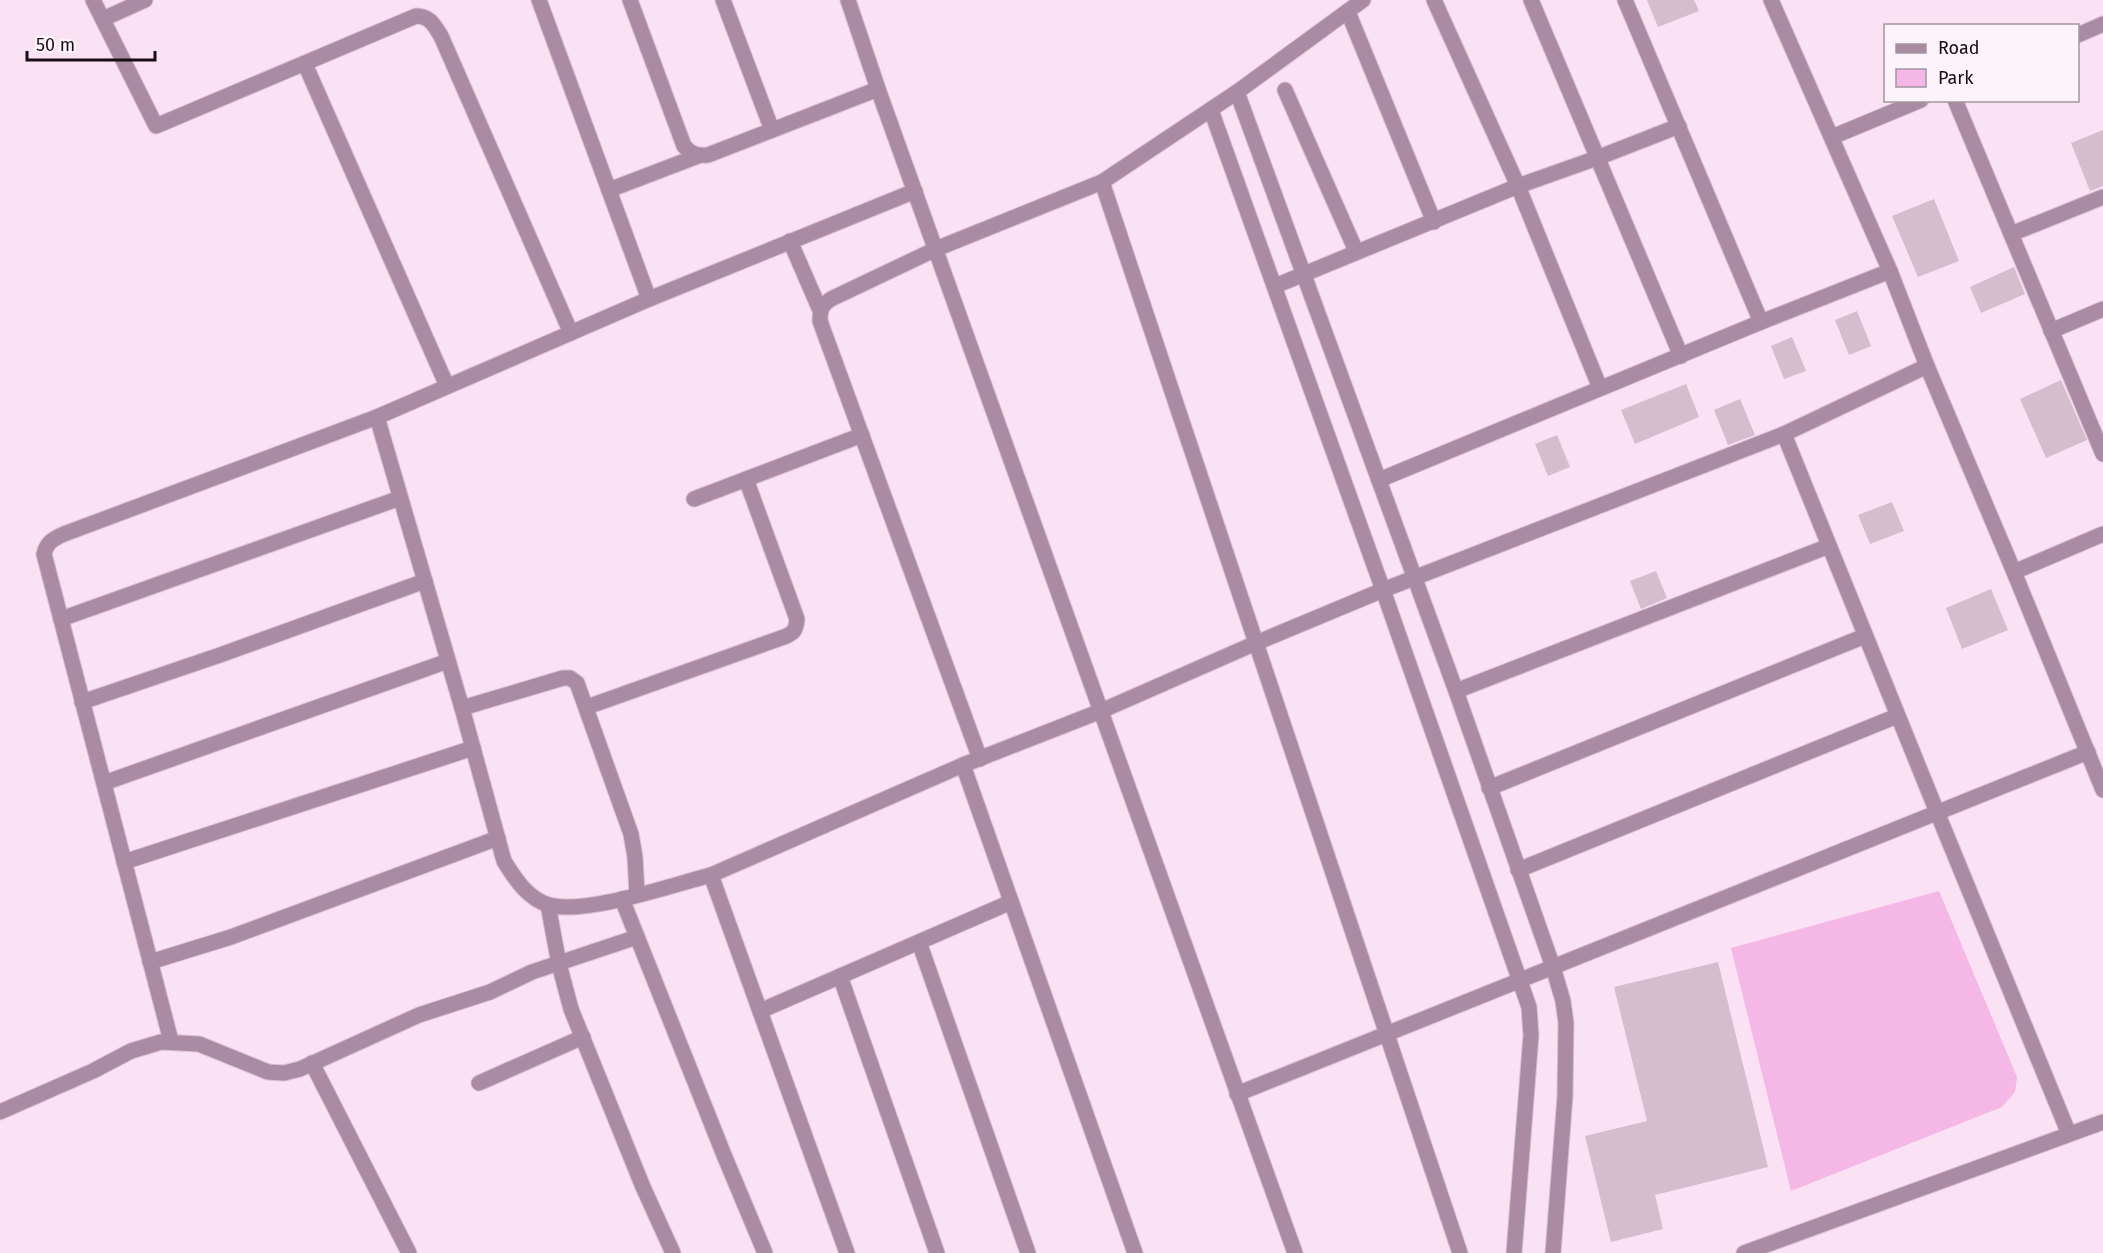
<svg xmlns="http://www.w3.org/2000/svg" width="2103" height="1253" font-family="'Fira Sans',sans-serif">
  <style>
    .green { fill: #f5b8e6 }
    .building { fill: #d5bdce }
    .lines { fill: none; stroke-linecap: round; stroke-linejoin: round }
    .minor-casing { stroke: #d6bfcf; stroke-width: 17 }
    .tertiary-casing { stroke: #d6bfcf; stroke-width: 17 }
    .minor { stroke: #ab8aa3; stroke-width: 15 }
    .tertiary { stroke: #ab8aa3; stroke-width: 15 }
  </style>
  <rect width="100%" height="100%" fill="#fae1f3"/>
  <!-- green -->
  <polygon class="green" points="1939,891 2017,1077 2015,1092 2002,1107 1791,1191 1731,948"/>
  <!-- building -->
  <g class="building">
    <polygon points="1647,0 1694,0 1699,11 1658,27"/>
    <polygon points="2103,130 2103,186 2090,191 2071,143"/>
    <polygon points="1934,199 1959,261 1918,277 1892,216"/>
    <polygon points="2014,267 2025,294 1981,313 1970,287"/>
    <polygon points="1857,311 1871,346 1849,355 1835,320"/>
    <polygon points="1792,337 1806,371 1784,379 1771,346"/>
    <polygon points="2061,380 2087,440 2046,458 2020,399"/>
    <polygon points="1686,384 1699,417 1635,444 1621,410"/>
    <polygon points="1740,399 1755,435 1728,445 1714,410"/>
    <polygon points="1557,435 1570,467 1548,476 1535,444"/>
    <polygon points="1892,502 1904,531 1870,544 1858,515"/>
    <polygon points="1656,571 1667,598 1641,609 1630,581"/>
    <polygon points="1991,589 2008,630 1962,649 1946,608"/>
    <polygon points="1718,962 1768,1167 1655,1195 1663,1229 1611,1242 1585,1136 1647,1121 1614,987"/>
  </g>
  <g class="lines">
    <defs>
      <g id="minor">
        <path d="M93,0l63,126 260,-110c14,0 18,9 25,20l130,297"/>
        <polyline points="539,0 649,299"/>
        <path d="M630,0l54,146c7,8 13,10 24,9l170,-66"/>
        <polyline points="723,0 772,130"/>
        <polyline points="1434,0 1518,186 1600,388"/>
        <polyline points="1531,0 1681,356"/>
        <polyline points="1625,0 1761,322"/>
        <polyline points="1771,0 1890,271 1927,366 2014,572 2103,790"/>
        <polyline points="1348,12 1434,222"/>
        <polyline points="103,19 145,0"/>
        <polyline points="2078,35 2103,24"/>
        <polyline points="305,64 447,386"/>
        <polyline points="1285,90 1356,251"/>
        <polyline points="1237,92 1456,691 1553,967 1563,1001 1566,1023 1565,1096 1553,1253"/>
        <polyline points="1955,100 2103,454"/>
        <polyline points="1211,110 1383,590 1529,1007 1531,1035 1514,1253"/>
        <polyline points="1832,137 1921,100"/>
        <polyline points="1102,182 1237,92 1363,0"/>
        <polyline points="609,190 698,156"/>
        <polyline points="2011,234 2103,197"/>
        <polyline points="790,241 820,310"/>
        <polyline points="1275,286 1518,186 1597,158 1679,126"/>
        <polyline points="2051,331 2103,309"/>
        <path d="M377,417l85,291 42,153c11,18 24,38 45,44 37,10 123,-20 162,-30"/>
        <polyline points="1784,434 1937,812 2069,1134"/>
        <polyline points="1379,480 1761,322 1890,271"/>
        <polyline points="694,499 862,435"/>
        <polyline points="2014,572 2103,534"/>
        <polyline points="61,619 400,498"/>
        <polyline points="1456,691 1829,546"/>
        <polyline points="82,702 220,655 425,581"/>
        <path d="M587,707l197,-70c10,-4 12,-7 13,-18l-51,-140"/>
        <polyline points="462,708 563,678 570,678 577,683 631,834 635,857 637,894"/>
        <path d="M980,759l-160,-438c0,-12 2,-17 13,-23l103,-49 166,-67 358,1071"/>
        <polyline points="963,765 1135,1253"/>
        <polyline points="104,783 448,661"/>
        <polyline points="1489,788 1865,636"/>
        <polyline points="124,862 473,748"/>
        <polyline points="1518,870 1897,716"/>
        <polyline points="622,899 724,1155 765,1253"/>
        <polyline points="548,905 559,964 571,1009 643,1187 673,1253"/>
        <polyline points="919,942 1028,1253"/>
        <polyline points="150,962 231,937 498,838"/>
        <polyline points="840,976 937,1253"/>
        <polyline points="760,1011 1011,902"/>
        <path d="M171,1041l-127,-487c3,-12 9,-15 20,-20l313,-117 272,-118 266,-108"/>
        <polyline points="312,1063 409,1253"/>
        <polyline points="479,1083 583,1037"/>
        <polyline points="1237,1094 2088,752"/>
        <polyline points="0,1112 93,1071 131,1051 161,1042 199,1044 268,1072 284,1073 300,1069 419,1015 490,992 532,972 637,937"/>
        <polyline points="847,1253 711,875 963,765 1101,711 1256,643 1383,590 1784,434 1927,366"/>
        <polyline points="1744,1253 2103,1122"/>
      </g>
      <polyline id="tertiary" points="848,0 878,89 1295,1253"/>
    </defs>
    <!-- minor casing -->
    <use href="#minor" class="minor-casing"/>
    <!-- tertiary casing -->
    <use href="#tertiary" class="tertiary-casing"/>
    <!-- minor -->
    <use href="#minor" class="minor"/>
    <!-- tertiary -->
    <use href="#tertiary" class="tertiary"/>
  </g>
  <!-- legend -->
  <rect x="1884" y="24" width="195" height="78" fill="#fdf3fa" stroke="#a1989e" stroke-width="1.5"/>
  <rect x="1896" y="44" width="30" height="9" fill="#ab8aa3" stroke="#a1989e" stroke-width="1.5"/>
  <text x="1938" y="54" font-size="18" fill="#170f15">Road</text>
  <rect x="1896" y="69" width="30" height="18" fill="#f5b8e6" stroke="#a1989e" stroke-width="1.5"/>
  <text x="1938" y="84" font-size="18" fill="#170f15">Park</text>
  <!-- scale -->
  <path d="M27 51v9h128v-9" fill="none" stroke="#170f15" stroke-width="3"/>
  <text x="36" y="51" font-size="18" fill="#170f15" stroke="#fdf3fa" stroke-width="4.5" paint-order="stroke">50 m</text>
</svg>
